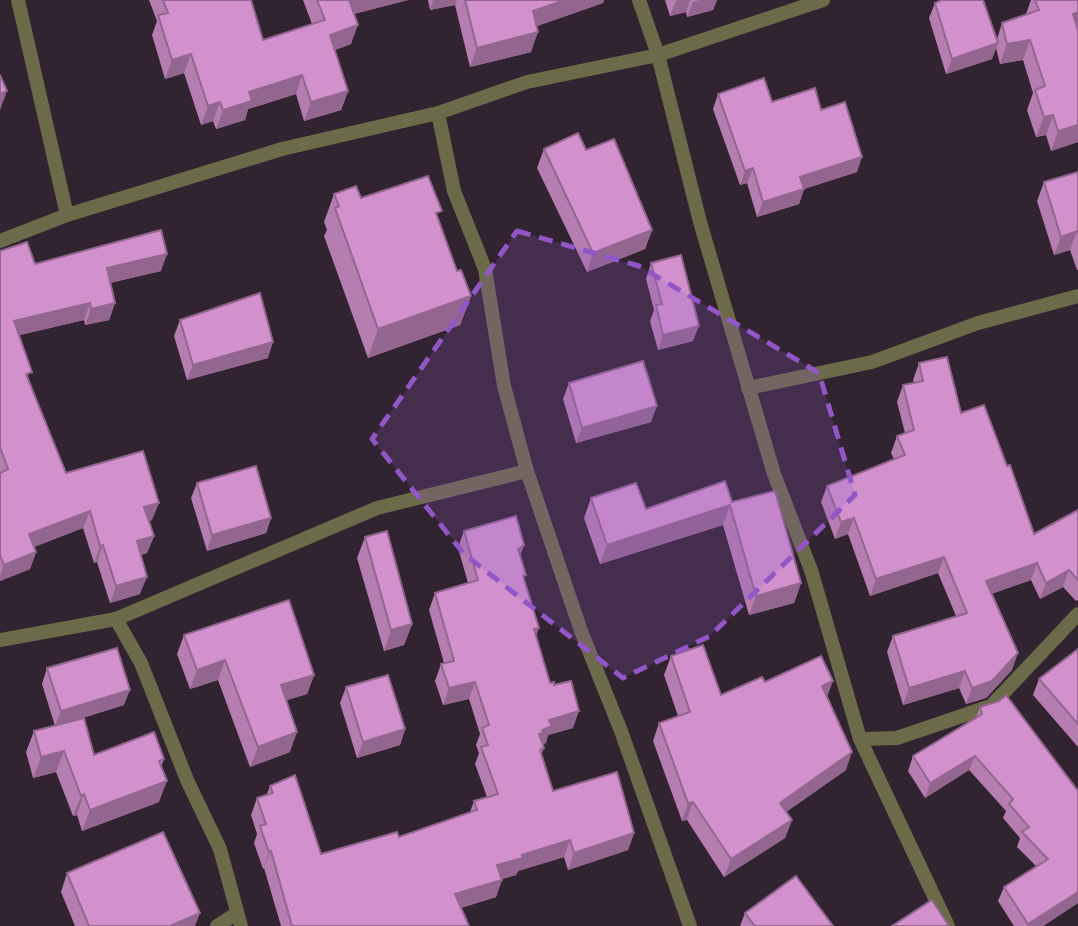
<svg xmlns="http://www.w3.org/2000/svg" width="1078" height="926" font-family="'Fira Sans Condensed',sans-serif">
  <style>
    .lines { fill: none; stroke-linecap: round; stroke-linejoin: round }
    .street { stroke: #6b6a49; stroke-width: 14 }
    .wall { fill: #b57db0 }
    .shaded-wall { fill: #936690 }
    .building { fill: #d291cd; stroke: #936690; stroke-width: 2 }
    .marked { fill: #9356c6; fill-opacity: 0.2; stroke: #9356c6; stroke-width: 5; stroke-dasharray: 14 9; stroke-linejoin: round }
  </style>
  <rect width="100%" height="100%" fill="#31232f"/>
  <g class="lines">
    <!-- street -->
    <g class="street">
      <polyline points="18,0 67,215"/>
      <polyline points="639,0 658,55 700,222 774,474 811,570 860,739 948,926"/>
      <polyline points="438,113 454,191 485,269 504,386 527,471 581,631 621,731 690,926"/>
      <polyline points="0,241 67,215 282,149 438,113 527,82 658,55 823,0"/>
      <polyline points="748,388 872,362 978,323 1078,296"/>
      <polyline points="0,640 116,619"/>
      <polyline points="860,739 897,738 991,706 1078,614"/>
      <polyline points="217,926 237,913"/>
      <polyline points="241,926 220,849 187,780 141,663 116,619 377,508 527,471"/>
    </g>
  </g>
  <!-- wall -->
  <g class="wall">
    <polygon points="149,0 251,0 263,40 312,24 303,0 408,0 354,14 351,44 335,50 348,91 341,110 304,121 296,94 248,109 245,120 216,129 213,121 201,125 184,73 165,79 152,35 157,21"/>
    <polygon points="428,0 604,0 603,3 537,26 531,52 470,67 455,5 430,10"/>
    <polygon points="665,0 717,0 713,10 687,17 686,12 670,16"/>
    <polygon points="1031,0 1078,0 1078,142 1051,151 1046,135 1036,137 1027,110 1033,93 1023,60 1000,64 996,48 992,59 946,74 929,18 935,3 997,39 1002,23 1026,14"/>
    <polygon points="718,94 821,110 857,172 804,189 799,204 757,217 747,183 740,185 713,109"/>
    <polygon points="544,149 586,150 652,230 645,249 587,272 537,168"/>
    <polygon points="1078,172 1078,270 1077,270 1070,250 1054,255 1037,201 1044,182"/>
    <polygon points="334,194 361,198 439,220 457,271 471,296 460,325 368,358 324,236 327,230 324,222"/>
    <polygon points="0,251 35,264 161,271 110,283 115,303 109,320 85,325 84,320 19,335 29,380 66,473 152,520 149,521 154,536 147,553 141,555 140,594 110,603 97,562 94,563 83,528 34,547 36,552 30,569 0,581"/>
    <polygon points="651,263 693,341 658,350 650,321 654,310 646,279"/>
    <polygon points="180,320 268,358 187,380 174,336"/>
    <polygon points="919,363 1007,466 1034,534 1078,510 1078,600 1076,601 1063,587 1040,599 1031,580 991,594 1012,670 986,698 966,704 959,688 903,705 887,652 893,636 956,616 938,573 870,596 848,534 835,539 821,502 827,486 894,459 891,453 897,436 905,433 897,402 903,385 914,383 913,380"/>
    <polygon points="569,383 651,422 576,443 563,399"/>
    <polygon points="197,483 271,518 266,533 207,551 191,498"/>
    <polygon points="591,498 646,509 732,502 801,583 794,603 749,615 723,525 600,564 584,518"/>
    <polygon points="464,531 524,545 520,556 536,637 550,683 573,728 548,735 546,743 543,744 544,748 541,755 553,791 634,833 628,850 568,870 564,857 518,871 516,875 502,879 496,897 461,908 469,926 281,926 264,868 263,869 254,843 257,834 251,815 257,798 267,794 270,786 321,854 399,837 470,812 474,801 487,797 475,764 479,753 476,745 480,734 469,699 443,705 435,681 441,664 444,663 429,610 435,593 468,583 458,548"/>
    <polygon points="365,537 412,624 404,645 384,651 357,558"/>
    <polygon points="184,635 314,675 307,694 287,700 290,752 250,767 218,680 190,689 177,654"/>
    <polygon points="1078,649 1078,747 1033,695 1039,679"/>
    <polygon points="671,656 721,695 765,682 827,697 846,770 786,812 792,820 785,838 724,877 687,820 682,821 653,741 659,723 678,716 664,675"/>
    <polygon points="47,668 124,705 73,721 94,755 164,759 161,767 159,802 82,831 77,815 73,816 56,772 33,778 26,752 34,731 55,726 42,684"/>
    <polygon points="346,687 405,729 400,745 357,758 340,703"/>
    <polygon points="980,707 1078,791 1078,903 1043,926 1014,926 998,901 1004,887 1036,866 1017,847 1020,838 1003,818 1006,811 969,770 925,798 908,771 913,756 976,718"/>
    <polygon points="67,873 195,926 75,926 61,892"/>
    <polygon points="745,913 833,926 740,926"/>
  </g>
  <!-- shaded-wall -->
  <g class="shaded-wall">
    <polygon points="347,0 408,0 341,17"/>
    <polygon points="433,0 457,0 455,5 430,10"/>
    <polygon points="565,0 604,0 603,3 526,30 533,11"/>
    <polygon points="679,0 690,0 686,12 670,16 676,1"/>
    <polygon points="699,0 717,0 713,10 687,17 693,2"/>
    <polygon points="1078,12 1078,29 1073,14"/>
    <polygon points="358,25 351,44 323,54 330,35"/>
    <polygon points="538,32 531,52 470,67 477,48"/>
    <polygon points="1030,40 1023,60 1000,64 1007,44"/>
    <polygon points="998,43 992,59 946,74 952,59"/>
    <polygon points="191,54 184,73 165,79 172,60"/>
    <polygon points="302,75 296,94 248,109 245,120 216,129 223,110 249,92"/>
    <polygon points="7,91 0,110 0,94"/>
    <polygon points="348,91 341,110 304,121 311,102"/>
    <polygon points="220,102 213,121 201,125 208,106"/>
    <polygon points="1053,115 1046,135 1036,137 1044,117"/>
    <polygon points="1078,125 1078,142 1051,151 1058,131"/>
    <polygon points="862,157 857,172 800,190 804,189 799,204 757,217 763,202 800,177"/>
    <polygon points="753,168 747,183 740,185 745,171"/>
    <polygon points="652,230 645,249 587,272 593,253"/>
    <polygon points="1077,231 1070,250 1054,255 1061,237"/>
    <polygon points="167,254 161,271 100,285 107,268"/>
    <polygon points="471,296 460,325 368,358 378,329"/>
    <polygon points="90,303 84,320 8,338 14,321"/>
    <polygon points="115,303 109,320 85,325 91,309"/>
    <polygon points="699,326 693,341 658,350 663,335"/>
    <polygon points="273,342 268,358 187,380 193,365"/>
    <polygon points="657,406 651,422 576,443 582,428"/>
    <polygon points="159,503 152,520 138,524 144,507"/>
    <polygon points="730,505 723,525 600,564 607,545"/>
    <polygon points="90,511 83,528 23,551 29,534"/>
    <polygon points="271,518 266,533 207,551 212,535"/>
    <polygon points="854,518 848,534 835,539 841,522"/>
    <polygon points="154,536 147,553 131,558 137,541"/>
    <polygon points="103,545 97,562 94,563 100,546"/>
    <polygon points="524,545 518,562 518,549"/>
    <polygon points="36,552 30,569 0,581 0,576 4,565"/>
    <polygon points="944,557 938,573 870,596 876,579"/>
    <polygon points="1037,563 1031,580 980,598 986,581"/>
    <polygon points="1069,570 1063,587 1040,599 1046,583"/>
    <polygon points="147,577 140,594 110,603 116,586"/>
    <polygon points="801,583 794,603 749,615 756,596"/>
    <polygon points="412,624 404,645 384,651 391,630"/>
    <polygon points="539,628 533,645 534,629"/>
    <polygon points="1018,653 1012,670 986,698 966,704 972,688"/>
    <polygon points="225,660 218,680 190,689 197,670"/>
    <polygon points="965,671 959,688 903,705 909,688"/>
    <polygon points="314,675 307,694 274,704 281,685"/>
    <polygon points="833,681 826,700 822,686"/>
    <polygon points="475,682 469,699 443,705 449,688"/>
    <polygon points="130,690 124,705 55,726 61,711"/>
    <polygon points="579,711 573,728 548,735 546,743 538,746 539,734 549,720"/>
    <polygon points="405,729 400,745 357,758 363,742"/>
    <polygon points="297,732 290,752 250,767 258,747"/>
    <polygon points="64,751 56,772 33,778 41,757"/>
    <polygon points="852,752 846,770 773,821 780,803"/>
    <polygon points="975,756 969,770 925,798 930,783"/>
    <polygon points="167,781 159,802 82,831 90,810"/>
    <polygon points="84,794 77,815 73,816 81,796"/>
    <polygon points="693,802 687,820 682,821 688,803"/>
    <polygon points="792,820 785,838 724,877 731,859"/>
    <polygon points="634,833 628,850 568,870 574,853"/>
    <polygon points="570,840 564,857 518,871 516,875 491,882 497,865 522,855"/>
    <polygon points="271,851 264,868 263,869 269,852"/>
    <polygon points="502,880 496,897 449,911 455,894"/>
    <polygon points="1078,892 1078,903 1043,926 1028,926 1028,924"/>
    <polygon points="200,913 195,926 170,926"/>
  </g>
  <!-- building -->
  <g class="building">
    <polygon points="163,0 251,0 263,40 325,20 317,0 349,0 358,25 330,35 348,91 311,102 302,75 249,92 252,101 223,110 220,102 208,106 191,54 172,60 158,15 168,13"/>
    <polygon points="465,0 565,0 533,11 538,32 477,48"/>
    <polygon points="942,0 983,0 998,43 952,59 935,3"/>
    <polygon points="1035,0 1078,0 1078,12 1073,14 1078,30 1078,125 1058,131 1053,115 1044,117 1035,90 1045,86 1030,40 1007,44 1002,23 1039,10"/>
    <polygon points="0,75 7,91 0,94"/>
    <polygon points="764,78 772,102 815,88 821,110 845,102 862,157 800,177 804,189 763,202 753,168 745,171 718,94"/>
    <polygon points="578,133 586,150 614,139 652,230 593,253 544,149"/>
    <polygon points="1078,172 1078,234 1077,231 1061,237 1044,182"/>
    <polygon points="428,176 442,211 436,213 457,271 461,270 471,296 378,329 335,208 339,206 334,194 356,186 361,198"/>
    <polygon points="161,230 167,254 107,268 115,303 91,309 90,303 14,321 32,372 26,374 66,473 143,451 159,503 144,507 154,536 137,541 147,577 116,586 103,545 100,546 90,511 29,534 36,552 4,565 0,555 0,473 8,469 0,447 0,251 27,242 35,264"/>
    <polygon points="681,255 699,326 663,335 656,305 662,304 651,263"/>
    <polygon points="260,293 273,342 193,365 180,320"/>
    <polygon points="947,357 961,413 984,405 1007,466 1010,465 1034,534 1078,510 1078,580 1069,570 1046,583 1037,563 986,581 1018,653 992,681 972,688 965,671 909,688 893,636 967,613 944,557 876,579 854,518 841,522 827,486 905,455 897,436 914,430 903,385 923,381 919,363"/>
    <polygon points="643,361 657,406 582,428 569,383"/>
    <polygon points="256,466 271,518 212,535 197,483"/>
    <polygon points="725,481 732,502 775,491 801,583 756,596 730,505 607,545 591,498 636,483 646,509"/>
    <polygon points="516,516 524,545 518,549 526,575 523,576 539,628 534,629 550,683 554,682 554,685 571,681 579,711 549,720 552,726 542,730 543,733 539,734 544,748 540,750 553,791 617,772 634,833 574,853 570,840 522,855 523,858 497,865 502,880 455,894 469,926 292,926 271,851 269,852 260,826 266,824 257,798 273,793 270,786 295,775 321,854 397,832 399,837 477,810 474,801 498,794 481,747 488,745 482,728 489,725 475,682 449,688 441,664 454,661 435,593 478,580 464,531"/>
    <polygon points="387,531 412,624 391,630 365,537"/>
    <polygon points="289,600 314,675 281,685 297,732 258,747 225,660 197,670 184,635"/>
    <polygon points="703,645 721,695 762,677 765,682 821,656 833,681 822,686 852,752 780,803 792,820 731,859 693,802 688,803 659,723 690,712 671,656"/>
    <polygon points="117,648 130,690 61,711 47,668"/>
    <polygon points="1078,649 1078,724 1039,679"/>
    <polygon points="388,675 405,729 363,742 346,687"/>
    <polygon points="1006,695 1078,791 1078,892 1028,924 1004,887 1048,859 1022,832 1029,827 1009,804 1013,799 975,756 930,783 913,756 982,714 980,707 999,701"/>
    <polygon points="84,718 94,755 154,732 164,759 159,761 167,781 90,810 84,794 81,796 64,751 41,757 34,731"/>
    <polygon points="163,832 200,913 170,926 89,926 67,873"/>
    <polygon points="796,876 833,926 755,926 745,913"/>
    <polygon points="932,900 949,926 892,926"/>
  </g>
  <!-- marked area -->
  <path class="marked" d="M517,231l122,35 180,107 36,122 -145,141 -87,42 -159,-124 -92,-115z"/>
</svg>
